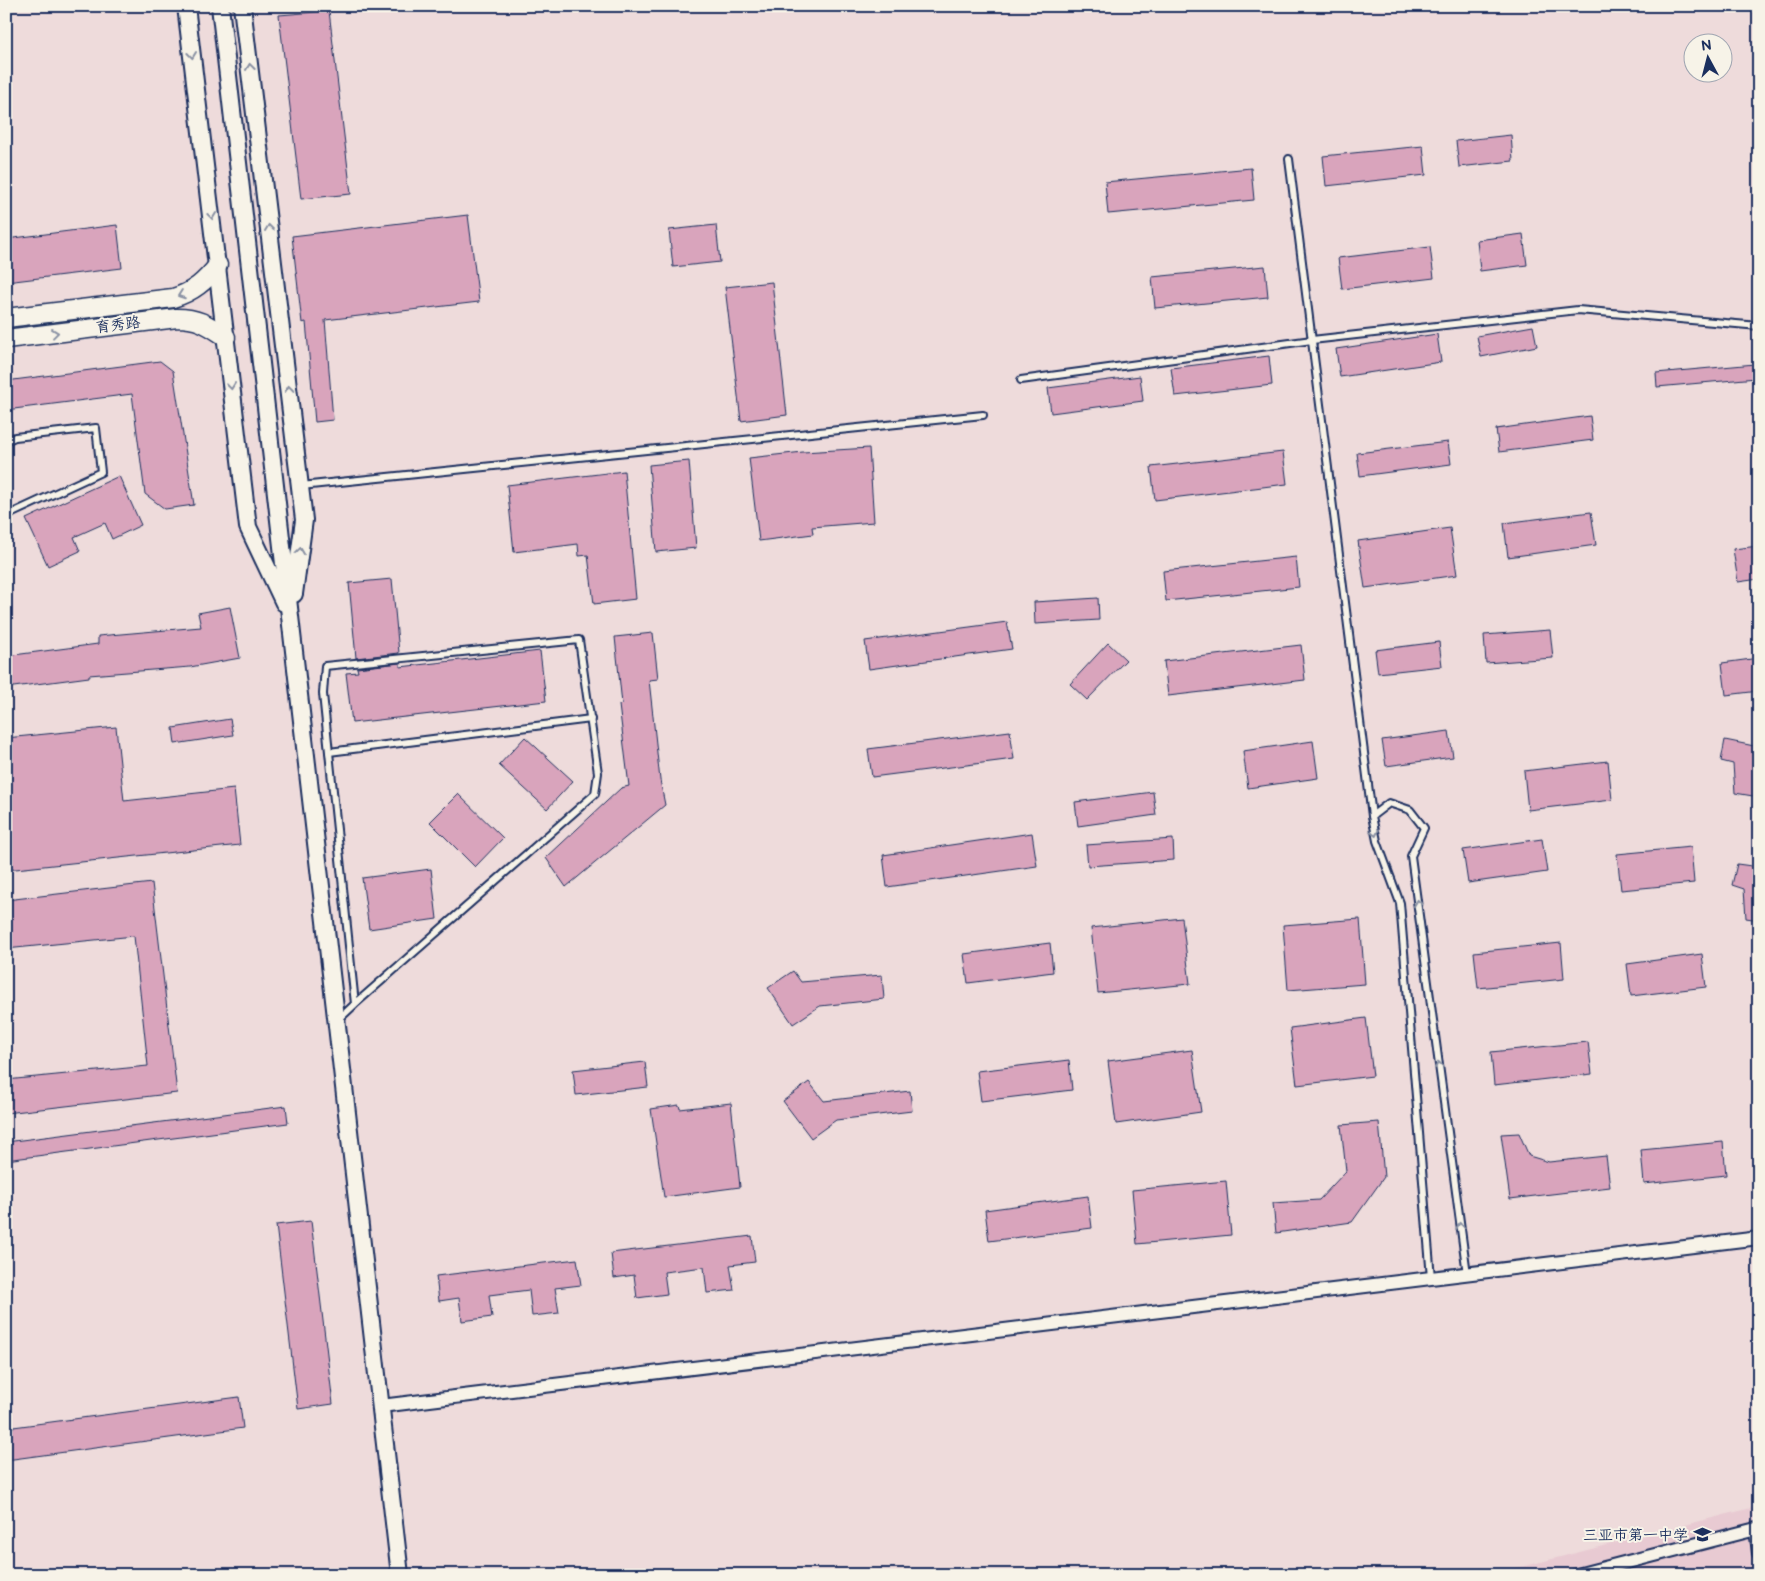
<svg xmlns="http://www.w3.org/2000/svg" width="1765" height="1581" font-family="'Balsamiq Sans','LXGW WenKai TC',sans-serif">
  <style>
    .built { fill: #e8cad2 }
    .building { fill: #d9a4bc; stroke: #1b2f5e }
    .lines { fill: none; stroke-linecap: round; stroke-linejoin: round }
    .service-casing { stroke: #1b2f5e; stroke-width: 10 }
    .minor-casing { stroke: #1b2f5e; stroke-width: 16 }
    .tertiary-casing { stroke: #1b2f5e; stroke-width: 20 }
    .secondary-casing { stroke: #1b2f5e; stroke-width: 21 }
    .service { stroke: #f7f3e8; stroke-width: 6 }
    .minor { stroke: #f7f3e8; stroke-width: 12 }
    .tertiary { stroke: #f7f3e8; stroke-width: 16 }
    .secondary { stroke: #f7f3e8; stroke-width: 18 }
    .oneway { stroke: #8991a3 }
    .labels { text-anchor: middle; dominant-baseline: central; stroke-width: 4; stroke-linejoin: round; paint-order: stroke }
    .street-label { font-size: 15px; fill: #1b2f5e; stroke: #f7f3e8 }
    .poi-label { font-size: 15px; fill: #1b2f5e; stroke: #f7f3e8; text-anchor: end }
  </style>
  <rect width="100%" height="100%" fill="#eedbdb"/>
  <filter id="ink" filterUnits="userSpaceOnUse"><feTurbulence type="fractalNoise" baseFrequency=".02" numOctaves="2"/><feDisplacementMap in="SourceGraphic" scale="10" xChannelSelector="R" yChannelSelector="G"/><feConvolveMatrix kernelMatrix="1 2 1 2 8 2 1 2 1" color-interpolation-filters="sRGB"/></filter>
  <g filter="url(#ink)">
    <!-- built -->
    <polygon class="built" points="1759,1506 1759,1575 1488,1575 1533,1564"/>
    <!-- building -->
    <g class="building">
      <polygon points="329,11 351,194 301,199 279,15"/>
      <polygon points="1511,135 1513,161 1459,167 1456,141"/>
      <polygon points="1423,146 1426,175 1326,186 1323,156"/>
      <polygon points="1251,168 1254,200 1108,214 1105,182"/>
      <polygon points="468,215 479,302 325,320 333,420 315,422 306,322 302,323 292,236"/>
      <polygon points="117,225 122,268 6,282 6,239"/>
      <polygon points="716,225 720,262 673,267 669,230"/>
      <polygon points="1523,234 1527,265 1480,271 1477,240"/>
      <polygon points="1430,247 1434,278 1342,289 1338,258"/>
      <polygon points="1265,266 1268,297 1155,308 1152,277"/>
      <polygon points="772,282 787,415 741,421 725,287"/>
      <polygon points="1533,326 1537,346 1481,357 1477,336"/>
      <polygon points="1437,334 1441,362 1340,377 1336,349"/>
      <polygon points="1269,356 1272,385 1175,396 1171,368"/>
      <polygon points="160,361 173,371 194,505 165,509 145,494 132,394 6,410 6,381"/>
      <polygon points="1755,364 1756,378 1657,387 1656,373"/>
      <polygon points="1140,376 1143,401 1051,413 1048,388"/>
      <polygon points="1590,416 1593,440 1499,452 1496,429"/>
      <polygon points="1448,442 1451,464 1360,476 1357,453"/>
      <polygon points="869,448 874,522 812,527 813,534 759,541 749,458 803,452"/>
      <polygon points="1283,452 1287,484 1155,500 1151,467"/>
      <polygon points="689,461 696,548 656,552 649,465"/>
      <polygon points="624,471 636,599 594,604 588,555 579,556 578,544 514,552 507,485"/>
      <polygon points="119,476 141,525 112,539 105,523 74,537 80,551 48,566 26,519"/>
      <polygon points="1591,512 1596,545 1508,557 1504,523"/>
      <polygon points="1450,528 1457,575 1365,588 1358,541"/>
      <polygon points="1759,546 1759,579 1738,582 1733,549"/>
      <polygon points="1296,557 1299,587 1166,601 1163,571"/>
      <polygon points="392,579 399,653 356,658 349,583"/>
      <polygon points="1098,598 1099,620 1035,624 1034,602"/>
      <polygon points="230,607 240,658 190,667 89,675 89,677 6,688 6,656 98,644 98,636 201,627 198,613"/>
      <polygon points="1007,622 1012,649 869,669 865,641"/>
      <polygon points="1550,630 1553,658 1486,663 1484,635"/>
      <polygon points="653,633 658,679 649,680 660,780 665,805 566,887 546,858 621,788 629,786 619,705 622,704 615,637"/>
      <polygon points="1439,642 1442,666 1378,673 1375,650"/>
      <polygon points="1108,643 1126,660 1087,700 1070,684"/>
      <polygon points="1301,645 1305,680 1168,696 1164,661"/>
      <polygon points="540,651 546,701 352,723 346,673 358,672 357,668 400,663 400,667"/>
      <polygon points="1759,658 1759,691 1726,695 1722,663"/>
      <polygon points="230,719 233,735 175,744 173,728"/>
      <polygon points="116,727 124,801 234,789 240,845 6,870 6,738"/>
      <polygon points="1010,731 1014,759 872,777 868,749"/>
      <polygon points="1449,731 1453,757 1386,766 1382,740"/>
      <polygon points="525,737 573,781 547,809 499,765"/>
      <polygon points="1725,740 1759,747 1759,797 1735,793 1733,764 1721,761"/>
      <polygon points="1313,741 1318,778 1248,788 1243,751"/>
      <polygon points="1608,761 1612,800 1528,810 1524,771"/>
      <polygon points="1153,792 1156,815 1078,826 1075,802"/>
      <polygon points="458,794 503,838 475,867 430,822"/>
      <polygon points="1032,833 1037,866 887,887 883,855"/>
      <polygon points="1173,839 1174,860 1088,866 1086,845"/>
      <polygon points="1542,839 1547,872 1468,883 1463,850"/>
      <polygon points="1691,847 1694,883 1621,890 1617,854"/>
      <polygon points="1737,864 1759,867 1759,920 1746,918 1744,889 1732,885"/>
      <polygon points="431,869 437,919 369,929 362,878"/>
      <polygon points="152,883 177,1093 6,1113 6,1080 148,1066 134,936 6,949 6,900"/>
      <polygon points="1182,918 1190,984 1098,993 1091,928"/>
      <polygon points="1360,919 1365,984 1288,990 1283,925"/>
      <polygon points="1050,943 1053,972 968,983 964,954"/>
      <polygon points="1561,943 1564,979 1478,988 1474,952"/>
      <polygon points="1702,954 1706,987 1631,996 1627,964"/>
      <polygon points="793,971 801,982 882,975 884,999 820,1006 793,1024 768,988"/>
      <polygon points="1366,1018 1373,1076 1297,1085 1290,1028"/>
      <polygon points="1588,1042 1592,1074 1494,1085 1491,1052"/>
      <polygon points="1192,1050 1201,1112 1116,1124 1108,1061"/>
      <polygon points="1069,1060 1072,1090 981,1101 977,1071"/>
      <polygon points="645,1062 648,1087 576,1095 573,1070"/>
      <polygon points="809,1082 824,1101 910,1091 912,1111 836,1120 811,1138 783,1101"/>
      <polygon points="731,1103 740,1187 664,1197 651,1109 679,1105 680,1109"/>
      <polygon points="286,1106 288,1123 6,1160 6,1142"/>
      <polygon points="1379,1122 1384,1177 1352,1222 1276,1233 1273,1203 1319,1200 1346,1171 1341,1125"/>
      <polygon points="1519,1133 1529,1156 1549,1162 1606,1156 1610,1187 1510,1199 1501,1134"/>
      <polygon points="1723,1142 1726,1175 1644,1184 1641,1150"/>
      <polygon points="1226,1181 1231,1235 1137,1244 1132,1190"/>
      <polygon points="1088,1196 1092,1228 989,1241 985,1210"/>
      <polygon points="311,1221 333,1404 298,1409 276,1225"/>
      <polygon points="752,1236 755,1262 730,1265 734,1290 707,1293 704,1267 664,1272 667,1294 637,1298 634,1275 614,1278 611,1253"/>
      <polygon points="577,1259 581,1285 555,1288 559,1313 532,1316 529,1290 489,1295 492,1317 462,1321 459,1298 439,1301 436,1276"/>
      <polygon points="239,1397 243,1428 6,1460 6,1428"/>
    </g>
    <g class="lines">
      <defs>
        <g id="service">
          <polyline points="1289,159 1372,816"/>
          <polyline points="1021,380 1312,340 1578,310 1759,326"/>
          <polyline points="6,441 15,437 96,428 101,472 6,516"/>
          <polyline points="301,486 983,415"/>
          <polyline points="329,752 591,719"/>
          <polyline points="338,1020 355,1004 595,794 598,773 579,640 325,666 323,694 355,1004"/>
          <polyline points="1431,1278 1400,903 1377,841 1372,816 1389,803 1410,810 1424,828 1411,856 1467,1274"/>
        </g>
        <g id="minor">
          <polyline points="381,1406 1759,1238"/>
          <polyline points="1577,1575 1756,1529 1759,1553"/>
        </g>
        <g id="tertiary">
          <polyline points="186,6 248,527 284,603"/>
          <polyline points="220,6 400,1575"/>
          <polyline points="242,6 304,520 294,594"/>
        </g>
        <g id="secondary">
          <path d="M6,318l167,-20c20,-6 32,-16 45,-33"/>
          <path d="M6,339l171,-21c22,0 31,7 49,19"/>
        </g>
      </defs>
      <!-- service casing -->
      <use href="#service" class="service-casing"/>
      <!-- minor casing -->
      <use href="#minor" class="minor-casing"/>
      <!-- tertiary casing -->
      <use href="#tertiary" class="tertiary-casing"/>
      <!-- secondary casing -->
      <use href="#secondary" class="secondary-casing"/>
      <!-- service -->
      <use href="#service" class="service"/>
      <!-- minor -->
      <use href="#minor" class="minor"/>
      <!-- tertiary -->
      <use href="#tertiary" class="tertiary"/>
      <!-- secondary -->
      <use href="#secondary" class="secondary"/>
    </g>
    <!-- one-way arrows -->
    <defs><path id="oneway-chevron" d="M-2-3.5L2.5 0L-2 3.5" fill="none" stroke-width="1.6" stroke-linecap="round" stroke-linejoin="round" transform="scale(1.25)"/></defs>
    <g class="oneway">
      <use href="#oneway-chevron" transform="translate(192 55) rotate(83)"/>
      <use href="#oneway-chevron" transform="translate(250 67) rotate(-97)"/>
      <use href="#oneway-chevron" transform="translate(212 216) rotate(83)"/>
      <use href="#oneway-chevron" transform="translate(269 228) rotate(-97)"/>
      <use href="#oneway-chevron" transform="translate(181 295) rotate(160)"/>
      <use href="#oneway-chevron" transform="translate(55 333) rotate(-7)"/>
      <use href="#oneway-chevron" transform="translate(231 386) rotate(83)"/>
      <use href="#oneway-chevron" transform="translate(289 389) rotate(-97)"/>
      <use href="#oneway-chevron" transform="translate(300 551) rotate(-82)"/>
      <use href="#oneway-chevron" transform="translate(1375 833) rotate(78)"/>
      <use href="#oneway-chevron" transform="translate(1418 903) rotate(-98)"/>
      <use href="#oneway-chevron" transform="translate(1439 1065) rotate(-98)"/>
      <use href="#oneway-chevron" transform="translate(1460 1226) rotate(-98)"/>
    </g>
  </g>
  <!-- icons -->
  <defs>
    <symbol id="school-bare" viewBox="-9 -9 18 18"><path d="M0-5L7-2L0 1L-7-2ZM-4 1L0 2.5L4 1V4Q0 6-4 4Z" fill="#1b2f5e" stroke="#f7f3e8" stroke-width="2.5" paint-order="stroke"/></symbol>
  </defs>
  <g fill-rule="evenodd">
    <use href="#school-bare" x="1690" y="1522" width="25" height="25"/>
  </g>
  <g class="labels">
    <!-- street labels -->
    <g class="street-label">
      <text transform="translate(118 325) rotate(-7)">育秀路</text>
    </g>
    <!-- poi labels -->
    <g class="poi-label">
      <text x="1688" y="1535">三亚市第一中学</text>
    </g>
  </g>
  <!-- margin -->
  <rect width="1765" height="1581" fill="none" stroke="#f7f3e8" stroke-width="25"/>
  <rect x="12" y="12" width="1740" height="1556" fill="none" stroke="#1b2f5e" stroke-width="2" filter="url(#ink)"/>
  <!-- north arrow -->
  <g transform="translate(1708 58) rotate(353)"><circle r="24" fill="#f7f3e8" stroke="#9fa5b1"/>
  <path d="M0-4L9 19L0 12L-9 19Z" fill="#1b2f5e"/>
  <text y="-8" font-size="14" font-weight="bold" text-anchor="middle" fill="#1b2f5e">N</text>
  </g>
</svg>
